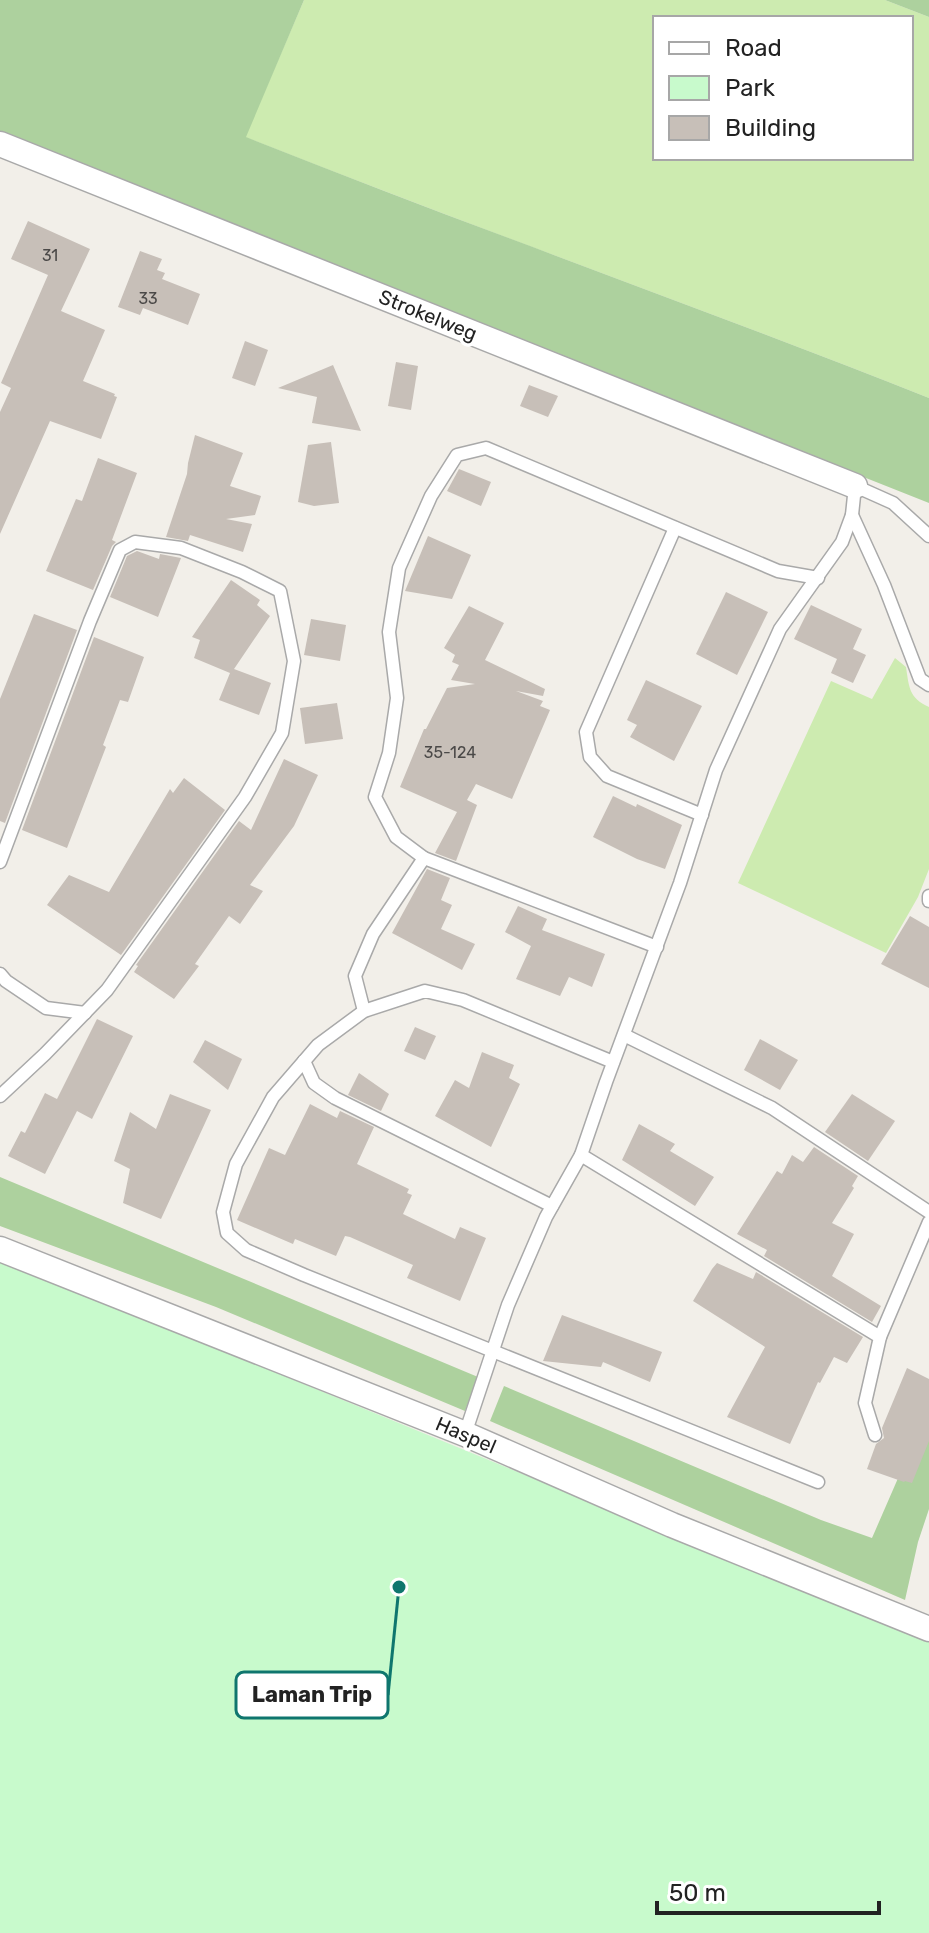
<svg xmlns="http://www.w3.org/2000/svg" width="929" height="1933" font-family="Rubik,sans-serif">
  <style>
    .grass { fill: #cdebb0; fill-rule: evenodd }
    .forest { fill: #add19e }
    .park { fill: #c8facc }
    .building { fill: #c7bfb8 }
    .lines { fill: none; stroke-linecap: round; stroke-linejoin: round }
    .service-casing { stroke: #a9a9a9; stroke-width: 15 }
    .minor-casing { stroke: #a9a9a9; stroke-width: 27 }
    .service { stroke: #fff; stroke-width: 12 }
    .minor { stroke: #fff; stroke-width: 24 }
    .labels { text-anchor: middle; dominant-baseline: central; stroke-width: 7; stroke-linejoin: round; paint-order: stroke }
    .number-label { font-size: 16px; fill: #4b4948 }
    .street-label { font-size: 20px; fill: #222; stroke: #fff }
    .leader { fill: none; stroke: #0f766e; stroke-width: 3 }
    .callout-dot { fill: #0f766e; stroke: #fff; stroke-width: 3 }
    .callout { fill: #fff; stroke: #0f766e; stroke-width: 3 }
    .callout-label { font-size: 22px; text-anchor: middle; font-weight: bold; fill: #222 }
  </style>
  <rect width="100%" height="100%" fill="#f2efe9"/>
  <!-- grass -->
  <g class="grass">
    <path d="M304,0h581l44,17v381c-227,-90 -457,-171 -684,-261zM655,18h256v140h-256z"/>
    <path d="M895,658l11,9c3,20 3,31 23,40v162l-11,28 -32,56 -148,-70 93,-202 41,18z"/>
  </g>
  <!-- forest -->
  <g class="forest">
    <path d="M0,0h304l-58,137c226,90 456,171 683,261v105l-929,-368z"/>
    <polygon points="885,0 929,0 929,17"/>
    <polygon points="0,1177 478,1377 465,1411 216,1307 0,1226"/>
    <polygon points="504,1386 821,1520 872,1538 929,1407 929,1509 918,1542 905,1600 490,1421"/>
  </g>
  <!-- park -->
  <polygon class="park" points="0,1259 929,1641 929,1933 0,1933"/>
  <!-- building -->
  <g class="building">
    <polygon points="28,221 90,249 61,311 105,330 83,381 115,394 114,396 117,397 101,439 50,421 0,534 0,412 11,388 1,383 48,275 11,259"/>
    <polygon points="140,251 162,259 157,270 165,273 162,279 200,294 188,325 143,308 140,315 118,307"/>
    <polygon points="245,341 268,350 255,386 232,378"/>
    <polygon points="396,362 418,366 411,410 388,406"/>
    <polygon points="333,365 361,431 312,423 317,397 278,388"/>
    <polygon points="529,385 558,396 548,417 520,406"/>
    <polygon points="195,435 243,453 230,486 261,496 255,515 226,519 252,524 243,552 190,535 188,541 166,537 187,474 188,463"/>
    <polygon points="331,442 339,503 314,506 298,502 308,445"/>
    <polygon points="98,458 137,473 112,540 116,542 112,546 93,590 46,571 76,499 82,501"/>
    <polygon points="459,469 491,482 481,506 447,491"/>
    <polygon points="428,536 471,555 452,599 405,591"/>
    <polygon points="137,551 159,559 160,554 181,558 158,617 110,597 127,556"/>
    <polygon points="231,580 260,600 257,605 270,616 234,669 271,683 259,715 219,700 230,673 194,658 200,640 192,637"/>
    <polygon points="726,592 768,612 737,675 696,654"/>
    <polygon points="811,605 862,629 853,649 866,655 853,683 831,673 837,659 794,639"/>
    <polygon points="469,606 504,623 485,660 545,689 543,696 516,691 543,701 540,706 550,710 512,799 476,784 467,800 477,805 456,861 435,853 457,812 400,787 424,729 426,729 447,688 475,684 451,680 459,665 452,662 455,655 444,648"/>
    <polygon points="34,614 77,630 5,823 0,821 0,699"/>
    <polygon points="311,619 346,625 340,661 304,655"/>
    <polygon points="94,637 144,657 128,702 120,700 103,745 106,747 67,848 22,830"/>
    <polygon points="646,680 702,706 674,761 630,737 637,725 627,720"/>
    <polygon points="337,703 343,739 305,744 300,708"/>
    <polygon points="284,759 318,775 294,826 250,885 263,891 240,924 229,916 195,964 199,966 174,999 134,972 138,966 136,965 239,821 251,830"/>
    <polygon points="184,778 225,810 121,955 47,905 69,875 109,892 170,789 173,793"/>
    <polygon points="613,796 636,807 637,804 682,825 665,869 637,859 593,837"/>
    <polygon points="427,869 450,878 441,900 452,905 441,929 475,944 462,970 392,933"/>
    <polygon points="518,906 547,919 542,930 605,954 592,987 569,977 560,996 516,979 531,946 505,932"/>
    <polygon points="910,916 929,927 929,988 881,964"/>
    <polygon points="97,1019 133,1036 92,1119 77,1111 45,1174 8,1156 21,1131 25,1133 45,1093 57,1099"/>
    <polygon points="415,1027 436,1036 425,1060 404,1051"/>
    <polygon points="760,1039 798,1060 780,1090 744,1070"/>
    <polygon points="205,1040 242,1059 228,1090 193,1062"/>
    <polygon points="482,1052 514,1065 509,1078 520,1084 491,1147 435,1116 455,1080 469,1088"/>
    <polygon points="359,1073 389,1094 381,1111 348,1095"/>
    <polygon points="170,1094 211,1110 161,1219 123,1203 130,1169 114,1161 130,1112 156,1129"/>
    <polygon points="852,1094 895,1121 868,1161 825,1132"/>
    <polygon points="310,1104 337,1118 340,1111 374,1127 357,1164 409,1189 407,1193 412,1195 403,1214 455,1239 460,1227 486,1238 460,1301 407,1278 413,1265 350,1237 345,1236 336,1256 295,1239 293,1244 237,1220 269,1148 285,1155"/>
    <polygon points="639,1124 675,1144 670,1151 714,1177 695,1206 622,1160"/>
    <polygon points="814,1147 858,1176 852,1186 854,1188 832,1223 854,1234 832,1276 881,1306 872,1322 764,1256 767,1250 737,1234 777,1171 782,1174 792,1155 803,1162"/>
    <polygon points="717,1263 753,1279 756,1272 863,1337 847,1363 834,1357 820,1383 818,1382 790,1444 727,1417 765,1347 693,1301 712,1269"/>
    <polygon points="562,1315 662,1352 650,1382 603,1362 601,1367 543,1361"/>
    <polygon points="907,1368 929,1379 929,1441 912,1483 905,1481 904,1482 867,1469 876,1444 884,1438 882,1428"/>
  </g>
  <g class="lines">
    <defs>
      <g id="service">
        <polyline points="852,515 884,585 920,679 929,685"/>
        <polyline points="675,528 586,732 590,757 607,776 702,815"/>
        <polyline points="424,858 396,837 375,797 389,753 397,698 389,632 399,568 431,496 457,455 486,448 778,571 818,578"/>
        <polyline points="0,862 90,621 120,550 135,542 181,548 242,572 280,591 294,661 282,733 245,797 107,990 45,1054 0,1096"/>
        <polyline points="929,896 929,901"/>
        <polyline points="0,974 6,981 46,1008 85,1013"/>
        <polyline points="364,1011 355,976 373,934 424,858 657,947"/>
        <polyline points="624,1035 772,1108 929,1212"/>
        <polyline points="304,1061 314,1083 335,1098 552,1206"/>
        <polyline points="613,1062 463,1000 425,991 364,1011 318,1045 273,1097 236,1164 223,1212 227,1233 246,1250 304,1275 818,1482"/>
        <polyline points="581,1155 880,1337 865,1403 875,1435"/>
        <polyline points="880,1337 929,1222"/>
        <polyline points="465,1434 508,1305 546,1217 581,1155 606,1082 680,883 716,770 780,629 842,542 852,515 855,486 893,503 929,536"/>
      </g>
      <g id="minor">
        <polyline points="0,144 855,486"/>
        <polyline points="0,1249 465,1434 672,1525 929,1629"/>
      </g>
    </defs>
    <!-- service casing -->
    <use href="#service" class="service-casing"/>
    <!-- minor casing -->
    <use href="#minor" class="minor-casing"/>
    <!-- service -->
    <use href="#service" class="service"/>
    <!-- minor -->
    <use href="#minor" class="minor"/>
  </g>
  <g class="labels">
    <!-- number labels -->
    <g class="number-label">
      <text x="50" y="255">31</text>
      <text x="148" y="298">33</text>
      <text x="450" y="752">35-124</text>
    </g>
    <!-- street labels -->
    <g class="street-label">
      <text transform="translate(428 315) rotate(22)">Strokelweg</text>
      <text transform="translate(466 1435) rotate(23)">Haspel</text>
    </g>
  </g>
  <!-- callouts -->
  <path class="leader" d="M399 1587L388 1695"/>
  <circle class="callout-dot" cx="399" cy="1587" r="8"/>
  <rect class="callout" x="236" y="1672" width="152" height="46" rx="8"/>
  <g class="callout-label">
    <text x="312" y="1702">Laman Trip</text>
  </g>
  <!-- legend -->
  <rect x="653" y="16" width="260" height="144" fill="#ffffff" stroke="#a7a7a7" stroke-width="2"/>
  <rect x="669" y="42" width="40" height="12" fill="#ffffff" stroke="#a7a7a7" stroke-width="2"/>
  <text x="725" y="56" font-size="24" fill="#222222">Road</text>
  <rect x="669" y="76" width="40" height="24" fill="#c8facc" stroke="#a7a7a7" stroke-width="2"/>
  <text x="725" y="96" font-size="24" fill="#222222">Park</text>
  <rect x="669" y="116" width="40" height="24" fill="#c7bfb8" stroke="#a7a7a7" stroke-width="2"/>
  <text x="725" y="136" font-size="24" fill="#222222">Building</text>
  <!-- scale -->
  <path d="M657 1901v12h222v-12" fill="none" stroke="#222222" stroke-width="4"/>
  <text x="669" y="1901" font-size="24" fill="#222222" stroke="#ffffff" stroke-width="6" paint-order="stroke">50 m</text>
</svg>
